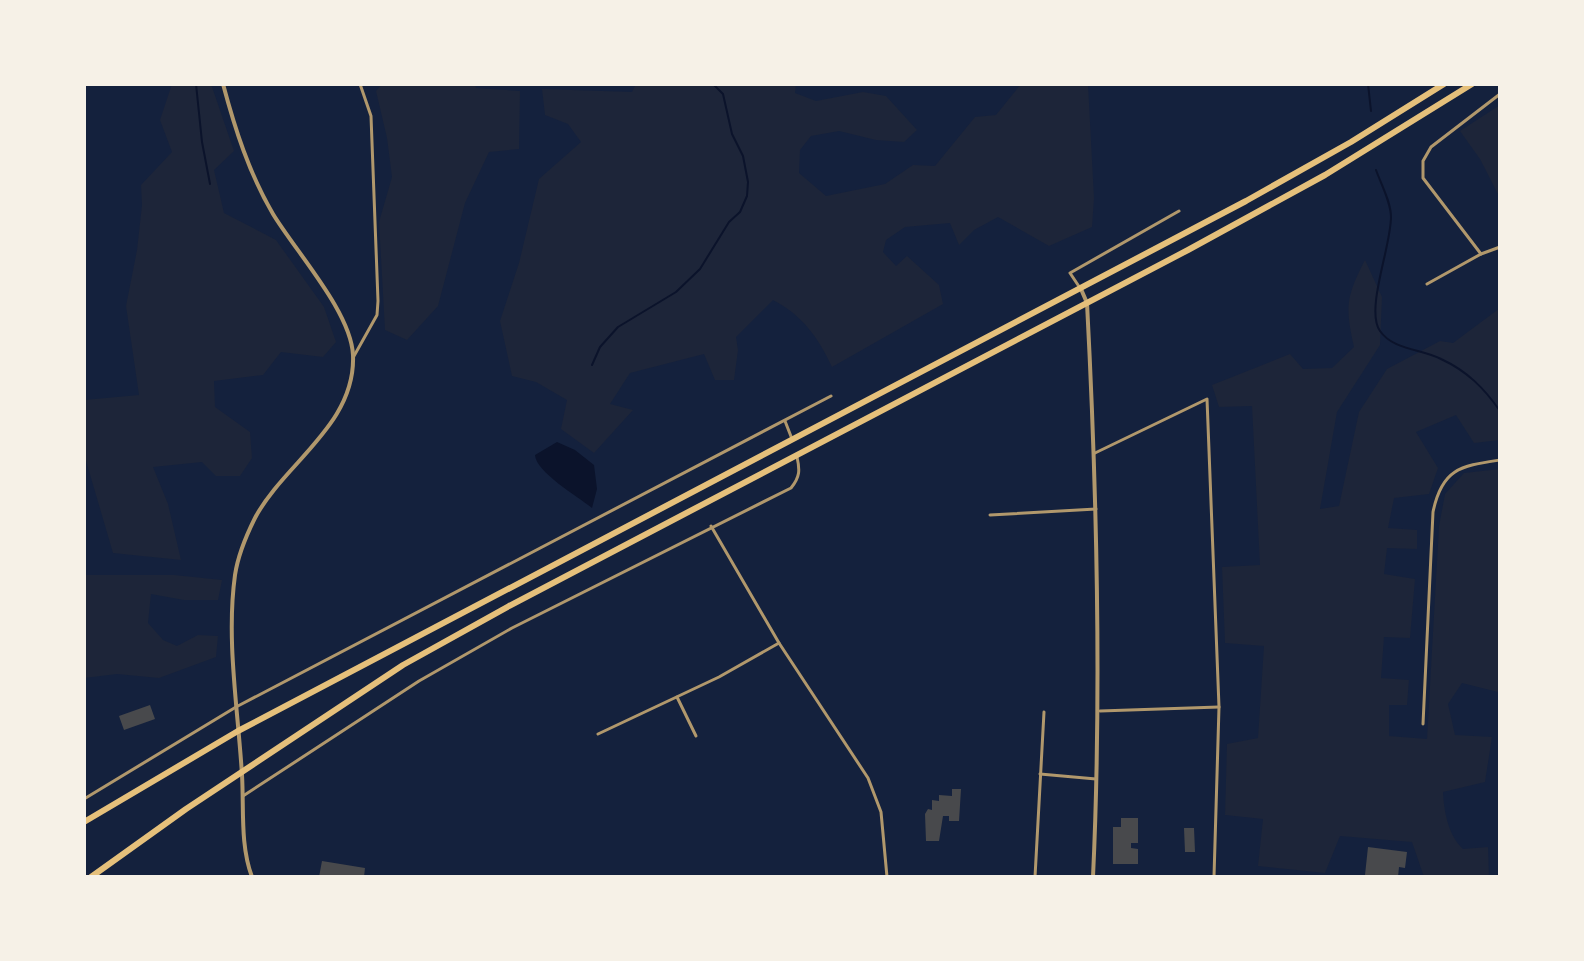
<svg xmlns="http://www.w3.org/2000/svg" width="1584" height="961" font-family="'Roboto Condensed',sans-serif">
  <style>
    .green { fill: #1d2539 }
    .water { fill: #0b132b }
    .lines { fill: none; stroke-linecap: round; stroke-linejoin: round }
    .stream { stroke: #0b132b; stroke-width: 2 }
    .building { fill: #48494c }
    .minor { stroke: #b1986c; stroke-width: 3 }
    .tertiary { stroke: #b1986c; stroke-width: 4 }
    .trunk { stroke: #e5c07b; stroke-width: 6 }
  </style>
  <rect width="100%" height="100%" fill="#14213d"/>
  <!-- green -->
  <g class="green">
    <polygon points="172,84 211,84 234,151 214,170 224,213 276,240 324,307 336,342 323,357 281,352 263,375 214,381 215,407 250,432 252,458 240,476 216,476 202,462 153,467 168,504 181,560 113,553 84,454 84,400 139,395 126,306 137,250 142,205 141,185 172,152 160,120"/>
    <polygon points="382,84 475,84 476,88 520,91 519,149 489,152 465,203 438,306 407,340 385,330 379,222 392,177 387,138 376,91"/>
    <path d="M636,84h160l-1,9 21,8 47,-9 23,4 31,34 -13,12 -28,-2 -37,-9 -28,5 -11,14 -1,23 27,23 59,-12 28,-19 22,1 40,-49 21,-2 25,-31h67l6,114 -2,29 -43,19 -51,-29 -24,13 -15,15 -9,-22 -45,4 -19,13 -3,12 13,14 11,-10 32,29 4,19 -111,63c-14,-30 -30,-52 -59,-67l-37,37 2,13 -4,30h-19l-11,-26 -74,19 -20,31 23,6 -39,43 -33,-24 6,-29 -31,-18 -24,-6 -12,-55 19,-58 20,-84 42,-37 -13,-18 -23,-9 -3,-26 90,3z"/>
    <polygon points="1500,105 1500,198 1480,159 1460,131"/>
    <path d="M1365,260l17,37 -2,48 -43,67 -17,97 19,-3 20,-94 28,-43 53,-28 13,2 47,-35v132l-26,3 -18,-28 -40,17 22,36 -9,26 -35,4 -6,30 29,2v19l-30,-1 -3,26 31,5 -5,59 -26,-1 -3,41 28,2 -2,25h-18v31l38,3 12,-213 6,-32 19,-21 36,-4 -2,223 -36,-9 -14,21 7,31 37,2 -7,45 -42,10c1,19 5,43 20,57l25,-2 1,30h-65l-12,-35 -72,-6 -15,37 -67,-7 5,-47 -38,-4 2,-71 31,-6 6,-92 -39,-3 -3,-76 38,-2 -8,-159 -33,1 -7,-22 78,-31 13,15 29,-1 22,-21c-9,-40 -8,-50 11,-87z"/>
    <polygon points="84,575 174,575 222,580 218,600 184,600 151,594 148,623 163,640 177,646 198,635 218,636 216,657 159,678 117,674 84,678"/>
  </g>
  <!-- water -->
  <path class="water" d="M557,442l18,8 19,15 3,24 -5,19c-15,-12 -56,-36 -57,-53z"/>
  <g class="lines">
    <!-- stream -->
    <g class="stream">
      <polyline points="196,84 202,142 210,184"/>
      <polyline points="1368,84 1371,111"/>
      <path d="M1376,170c5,14 15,32 15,47 0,30 -26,93 -11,114 13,19 42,18 61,28 26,12 43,29 59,52"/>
      <polyline points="592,365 600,347 618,327 676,292 700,269 729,222 740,212 747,196 748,182 743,156 732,134 723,94 713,84"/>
    </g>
  </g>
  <!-- building -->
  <g class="building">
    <polygon points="150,705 155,719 124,730 119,716"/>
    <polygon points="952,789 961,789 959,821 949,821 949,816 943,816 939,841 926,841 925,814 928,809 932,810 932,800 939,801 939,795 952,796"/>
    <polygon points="1121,818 1138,818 1138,843 1131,843 1131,848 1138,849 1138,864 1113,864 1113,827 1121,827"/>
    <polygon points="1184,828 1194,828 1195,852 1185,852"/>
    <polygon points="1368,847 1407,852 1405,868 1399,867 1398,877 1365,875"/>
    <polygon points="322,861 365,868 364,877 319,877"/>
  </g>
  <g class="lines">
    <!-- minor -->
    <g class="minor">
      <polyline points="1481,254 1423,178 1423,161 1431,147 1500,94"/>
      <polyline points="1427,284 1481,254 1500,247"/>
      <polyline points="1080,288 1070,273 1179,211"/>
      <polyline points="354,356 377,315 378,301 371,116 360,84"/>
      <polyline points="785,421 792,439"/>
      <polyline points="1095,453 1207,399 1219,707 1214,877"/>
      <polyline points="990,515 1096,509"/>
      <polyline points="711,526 779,643 868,778 881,812 887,877"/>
      <polyline points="677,697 696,736"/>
      <polyline points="1100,711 1219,707"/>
      <path d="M1423,724l10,-212c9,-44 28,-46 67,-52"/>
      <polyline points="598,734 719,677 779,643"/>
      <polyline points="1040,774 1096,779"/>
      <path d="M243,796l176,-115 93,-53 279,-140c9,-11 9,-18 6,-31"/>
      <polyline points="84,799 236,707 831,396"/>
      <polyline points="1035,877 1044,712"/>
    </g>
    <!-- tertiary -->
    <g class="tertiary">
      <path d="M223,84c12,45 26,89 50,130 23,38 78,98 80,141 3,70 -69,108 -98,163 -9,18 -17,37 -20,57 -9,65 3,134 7,200 2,33 -2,70 10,102"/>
      <path d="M1081,289l6,14c10,191 15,382 6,574"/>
    </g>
    <!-- trunk -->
    <g class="trunk">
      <polyline points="84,822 238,731 1246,201 1351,142 1444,84"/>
      <polyline points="91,877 186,809 403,665 509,606 1188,250 1325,175 1472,84"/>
    </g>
  </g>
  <!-- border -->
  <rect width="1584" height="961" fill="none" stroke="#f6f1e7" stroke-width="172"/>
</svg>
